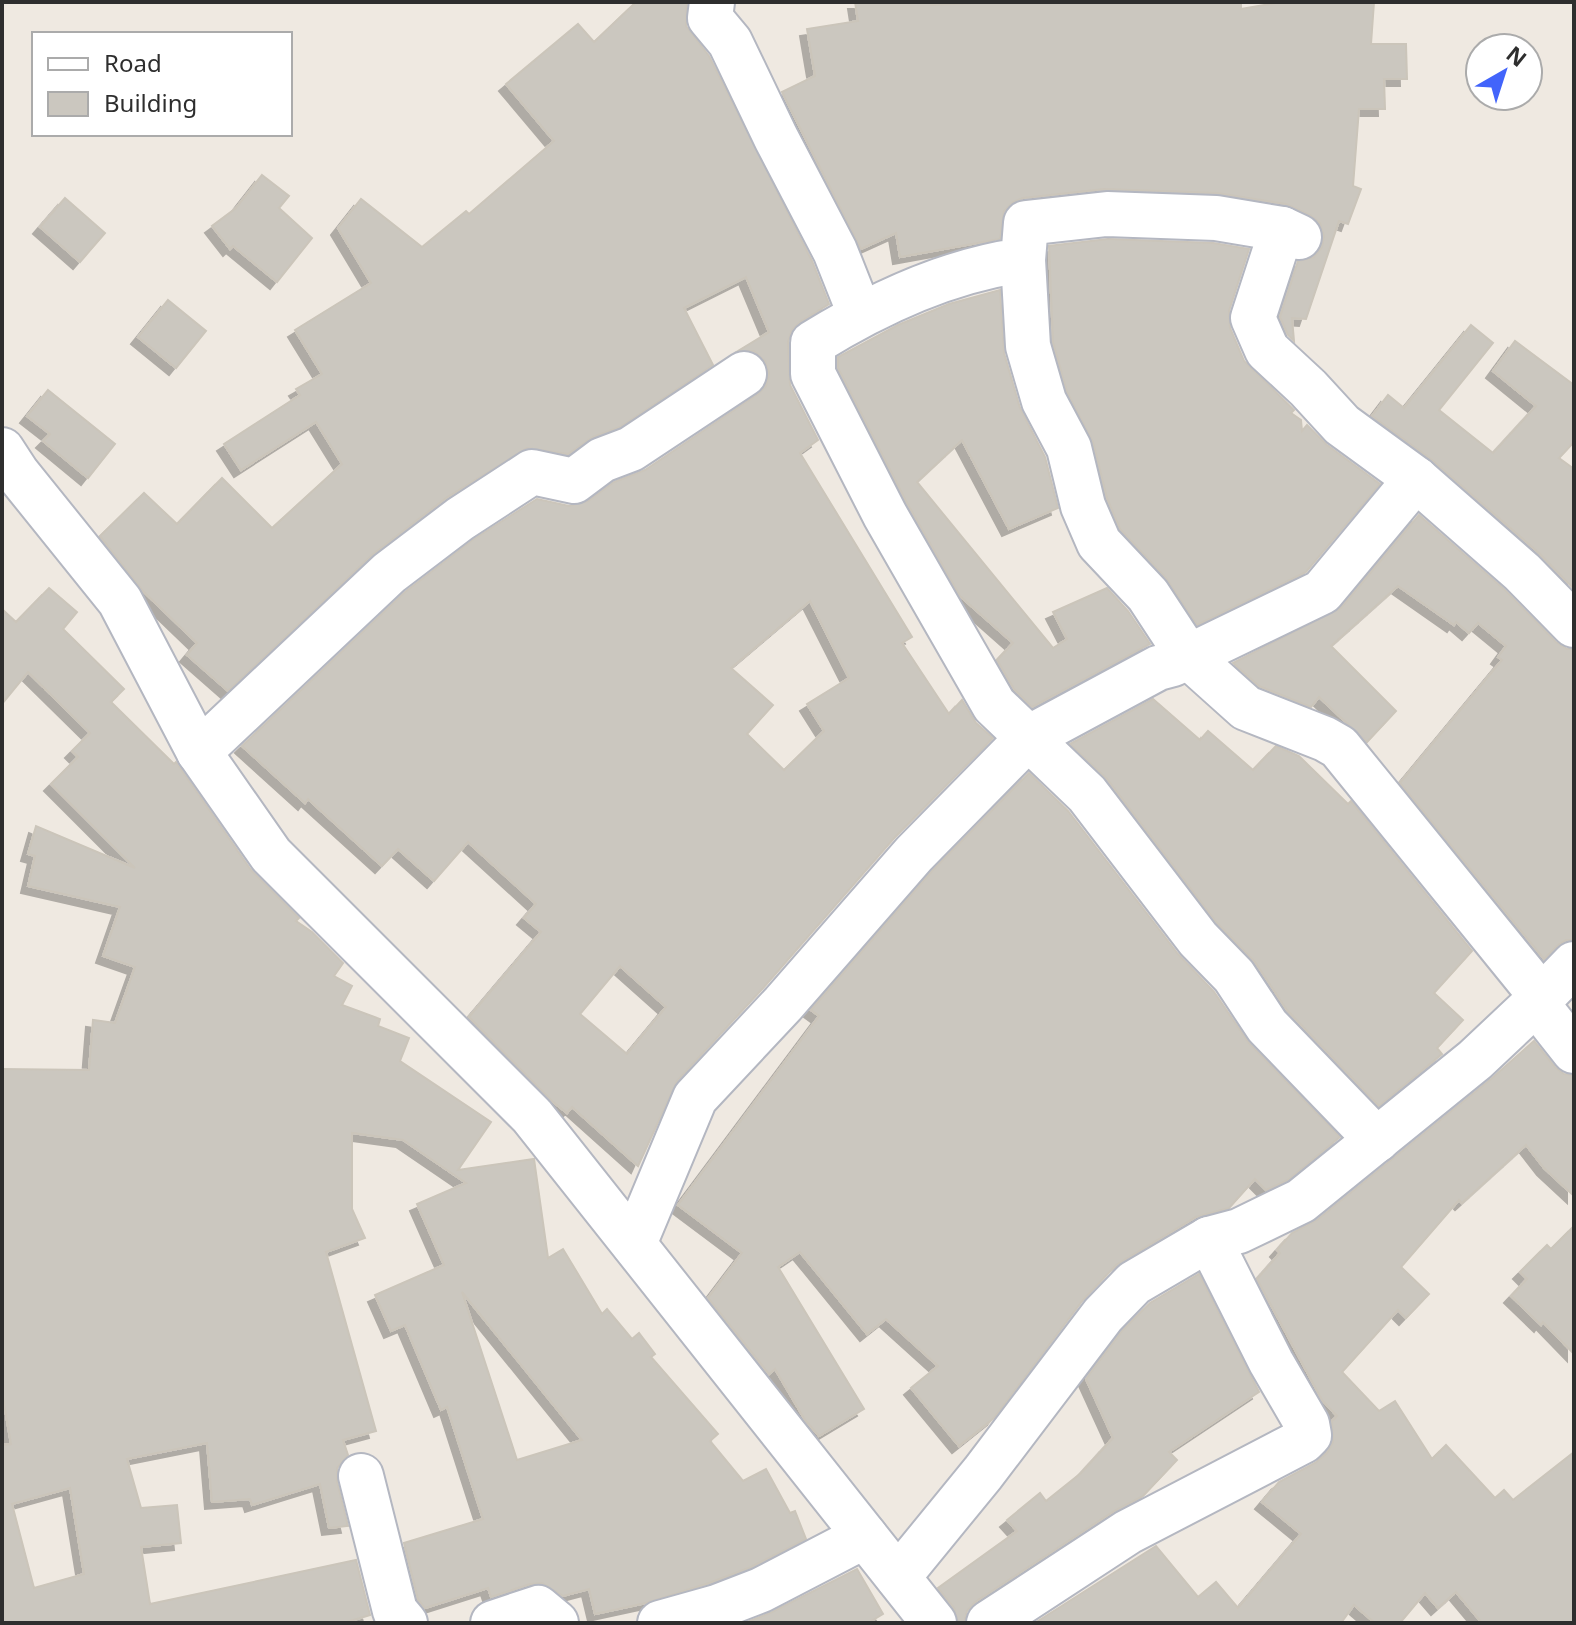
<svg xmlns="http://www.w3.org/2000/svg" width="1576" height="1625" font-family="'Noto Sans',sans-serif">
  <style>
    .building { fill: #cbc7bf; stroke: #cbc5ba; stroke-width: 2; fill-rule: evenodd; filter: url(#shadow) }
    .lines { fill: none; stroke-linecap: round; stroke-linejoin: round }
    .minor-casing { stroke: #b4b7c1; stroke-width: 48 }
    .minor { stroke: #fff; stroke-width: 44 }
  </style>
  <defs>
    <filter id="shadow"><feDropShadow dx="-7" dy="7" stdDeviation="0" flood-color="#0004"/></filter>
  </defs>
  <rect width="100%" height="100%" fill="#efe9e1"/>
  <!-- building -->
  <g class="building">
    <path d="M636,2h51l-1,24 23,30 103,205 17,43 -29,18 -8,8 -4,12 2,43 28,55 -18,13 112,184 -10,6 47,71 13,-14 14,23 17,15 -98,99 -131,150 -87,94 -39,85 -66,-59 -5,6 -15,-12 -83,-84 72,-85 -17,-14 12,-14 -68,-62 -34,39 -36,-32 -16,17 -74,-67 -3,4 -63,-57 163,-154 69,-53 63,-40 32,7 19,-5 26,-19 31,-12 113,-76 8,-8 3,-13 -4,-12 -11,-10h-16l31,-19 -23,-55 -62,31 29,57 -93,62 -27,10 -25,17 -41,-6 -81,50 -74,57 -144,136 -41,-36 10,-12 -54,-52 -43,-55 44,-43 33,31 45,-46 50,50 70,-64 -26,-42 -75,48 -17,-26 76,-49 -4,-6 26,-15 -27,-44 76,-47 -33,-55 23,-29 61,48 44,-36 3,3 85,-73 -48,-57 72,-60 16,18zM810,601l39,77 -42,26 17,27 -40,39 -37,-36 26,-29 -42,-37zM620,966l46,41 -39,47 -47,-40z"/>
    <polygon points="855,2 931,2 931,5 997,2 1241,2 1241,9 1281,2 1374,2 1371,44 1406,44 1407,79 1384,79 1385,109 1359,109 1353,186 1361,189 1348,224 1339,221 1306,319 1292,318 1294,341 1288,335 1280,317 1298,261 1314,257 1322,247 1324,236 1320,223 1310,215 1286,204 1217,193 1104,189 1023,198 1013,202 1004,211 1000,239 900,257 896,233 861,249 782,92 815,76 807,29 858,21"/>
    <polygon points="262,175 289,196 279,208 312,238 277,282 233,246 230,249 212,226 236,208"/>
    <polygon points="65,198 105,233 80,262 40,227"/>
    <polygon points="1108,239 1213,243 1249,249 1229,311 1230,328 1244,361 1294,410 1291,413 1301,420 1302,431 1307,425 1327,445 1380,484 1306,572 1197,625 1166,578 1120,529 1107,498 1093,442 1067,392 1053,342 1049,246"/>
    <polygon points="1000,290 1004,353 1020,408 1045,457 1058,508 1009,529 962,440 917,482 1053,648 1067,639 1053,612 1107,588 1128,611 1150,644 1032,707 1014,689 997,660 1013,643 960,596 907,503 838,368 838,357 898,325 949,304"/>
    <polygon points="168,300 206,331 176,368 138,337"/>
    <polygon points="1471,325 1493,343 1439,410 1493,453 1536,406 1493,371 1515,341 1574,385 1574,442 1559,458 1574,469 1574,589 1539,553 1432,460 1372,416 1388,395 1404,408"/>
    <polygon points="48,390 115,444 88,478 43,441 50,434 27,416"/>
    <polygon points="1419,515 1505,590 1556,642 1567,649 1574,649 1574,940 1566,940 1557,946 1544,959 1400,783 1502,660 1498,657 1506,646 1478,623 1469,633 1456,622 1454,625 1398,586 1331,646 1396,711 1367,742 1319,697 1311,707 1259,686 1233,663 1341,608"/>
    <path d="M49,588l28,24 -14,17 61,60 -13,13 63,62 2,-2 75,108 48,48 -3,3 16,11 31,31 -9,13 18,10 -10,19 38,14 -2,7 31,12 -9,23 91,61 -33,48 76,-11 14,99 15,-9 39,65 5,-5 25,30 7,-6 16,21 -4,3 67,77 -8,7 33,40 23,-12 24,44 5,-2 11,28 -55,28 -42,16 -63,20 -51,11 -6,-25 -26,7 -21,-13 -12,1 -39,13 -3,-9 -63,20 -7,-9 -14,-56 79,-24 -36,-112 -6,3 -36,-85 -14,6 -16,-36 69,-30 -27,-61 49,-21 -63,-43 -51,-7v76l13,29 -39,14 50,179 -33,9 5,15 -11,13v13l11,45 -19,2 -9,-44 -68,21 -2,-6 -38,3 -5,-59 -80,16 14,49 36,-3 4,38 -40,4 9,57 206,-44 14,55 -26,8h-342v-178l9,-1 -9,-52v-323l87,1 4,-50 22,3 20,-56 -32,-11 17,-49 -92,-21 7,-30 -7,-2 8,-28 99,42 -84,-84 27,-27 -6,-6 18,-18 -62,-61 -26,32v-95l14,13zM462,1292l120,148 -65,20zM70,1488l14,86 -50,14 -22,-84z"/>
    <polygon points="1153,699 1200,740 1208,731 1253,770 1276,746 1299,756 1348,804 1351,801 1472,951 1434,993 1463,1020 1437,1048 1442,1054 1379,1106 1287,1010 1255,962 1217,923 1107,779 1070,744"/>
    <polygon points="1029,773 1068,811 1178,954 1214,992 1249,1043 1340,1137 1288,1180 1266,1190 1255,1179 1229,1208 1196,1217 1116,1265 1083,1300 994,1418 959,1446 911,1388 938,1366 886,1319 867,1334 800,1252 778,1267 864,1409 819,1436 805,1420 775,1369 769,1374 708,1298 742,1253 678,1205 819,1016 811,1010 932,871"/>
    <polygon points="1534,1041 1555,1067 1564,1074 1574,1075 1574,1196 1544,1168 1526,1145 1462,1203 1459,1200 1401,1267 1429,1294 1406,1318 1398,1310 1342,1372 1379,1411 1395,1401 1432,1459 1446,1445 1495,1498 1504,1490 1513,1500 1574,1452 1574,1623 1482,1623 1456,1592 1438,1608 1425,1593 1400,1623 1375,1623 1354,1605 1341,1623 1035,1623 1156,1546 1198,1597 1216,1582 1238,1608 1301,1534 1262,1502 1279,1482 1315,1463 1327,1453 1333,1442 1332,1421 1337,1416 1322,1400 1257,1279 1280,1253 1277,1250 1292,1233 1317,1220 1491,1079"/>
    <polygon points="1574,1226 1574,1354 1543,1322 1541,1325 1511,1296 1527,1279 1520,1272 1547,1245 1551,1249"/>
    <polygon points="1199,1274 1259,1392 1169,1452 1177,1460 1143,1496 1114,1511 975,1602 967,1611 964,1623 958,1623 954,1608 938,1588 1017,1531 1007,1520 1040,1493 1046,1501 1081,1473 1113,1438 1086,1379 1122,1331 1150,1303"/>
    <polygon points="857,1569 883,1614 868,1623 745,1623 772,1612"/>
  </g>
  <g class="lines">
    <defs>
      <g id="minor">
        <polyline points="712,2 710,18 730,42 776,138 835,251 860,314"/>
        <polyline points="1282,229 1253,318 1267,350 1308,388 1342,425 1416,479 1522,572 1574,625"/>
        <path d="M1299,237l-17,-8 -66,-11 -109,-4 -81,9 -3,37c-74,10 -147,44 -210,83v31l72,141 109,190 93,89 111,145 36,37 33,50 110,114"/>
        <polyline points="1023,260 1028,346 1044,401 1069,448 1083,506 1099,543 1148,595 1188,656 1246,708 1325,739 1339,747 1542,997"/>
        <polyline points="2,450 17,473 120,601 199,752 271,855 532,1116 934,1623"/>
        <polyline points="199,752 389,573 460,519 532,472 574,481 602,460 631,449 744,374"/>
        <polyline points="1536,1003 1574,1051"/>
        <polyline points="634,1244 695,1098 783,1004 914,854 1028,738 1158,668 1173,664 1322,592 1416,479"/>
        <polyline points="361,1476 395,1611 405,1623"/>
        <polyline points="898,1577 983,1473 1103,1315 1134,1283 1209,1239 1239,1231 1301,1201 1475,1060 1542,997 1574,964"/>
        <polyline points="493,1623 538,1608 556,1623"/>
        <polyline points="660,1623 717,1607 761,1590 865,1536"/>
        <polyline points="989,1623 1128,1532 1303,1441 1309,1435 1307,1424 1271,1362 1209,1239"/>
      </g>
    </defs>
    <!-- minor casing -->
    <use href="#minor" class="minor-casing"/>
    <!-- minor -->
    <use href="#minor" class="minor"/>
  </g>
  <!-- border -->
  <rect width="1576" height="1625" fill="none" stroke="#2e2e2e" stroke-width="8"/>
  <!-- legend -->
  <rect x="32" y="32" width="260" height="104" fill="#ffffff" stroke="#ababab" stroke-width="2"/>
  <rect x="48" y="58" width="40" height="12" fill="#ffffff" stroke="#ababab" stroke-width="2"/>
  <text x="104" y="72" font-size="24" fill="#2e2e2e">Road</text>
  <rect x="48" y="92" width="40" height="24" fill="#cbc7bf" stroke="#ababab" stroke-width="2"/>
  <text x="104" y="112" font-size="24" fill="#2e2e2e">Building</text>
  <!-- north arrow -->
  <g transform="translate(1504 72) rotate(39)"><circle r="38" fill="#ffffff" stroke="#ababab" stroke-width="2"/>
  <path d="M0-6L14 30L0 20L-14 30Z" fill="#4264fb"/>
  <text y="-12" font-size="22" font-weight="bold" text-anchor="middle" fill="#2e2e2e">N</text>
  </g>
</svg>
